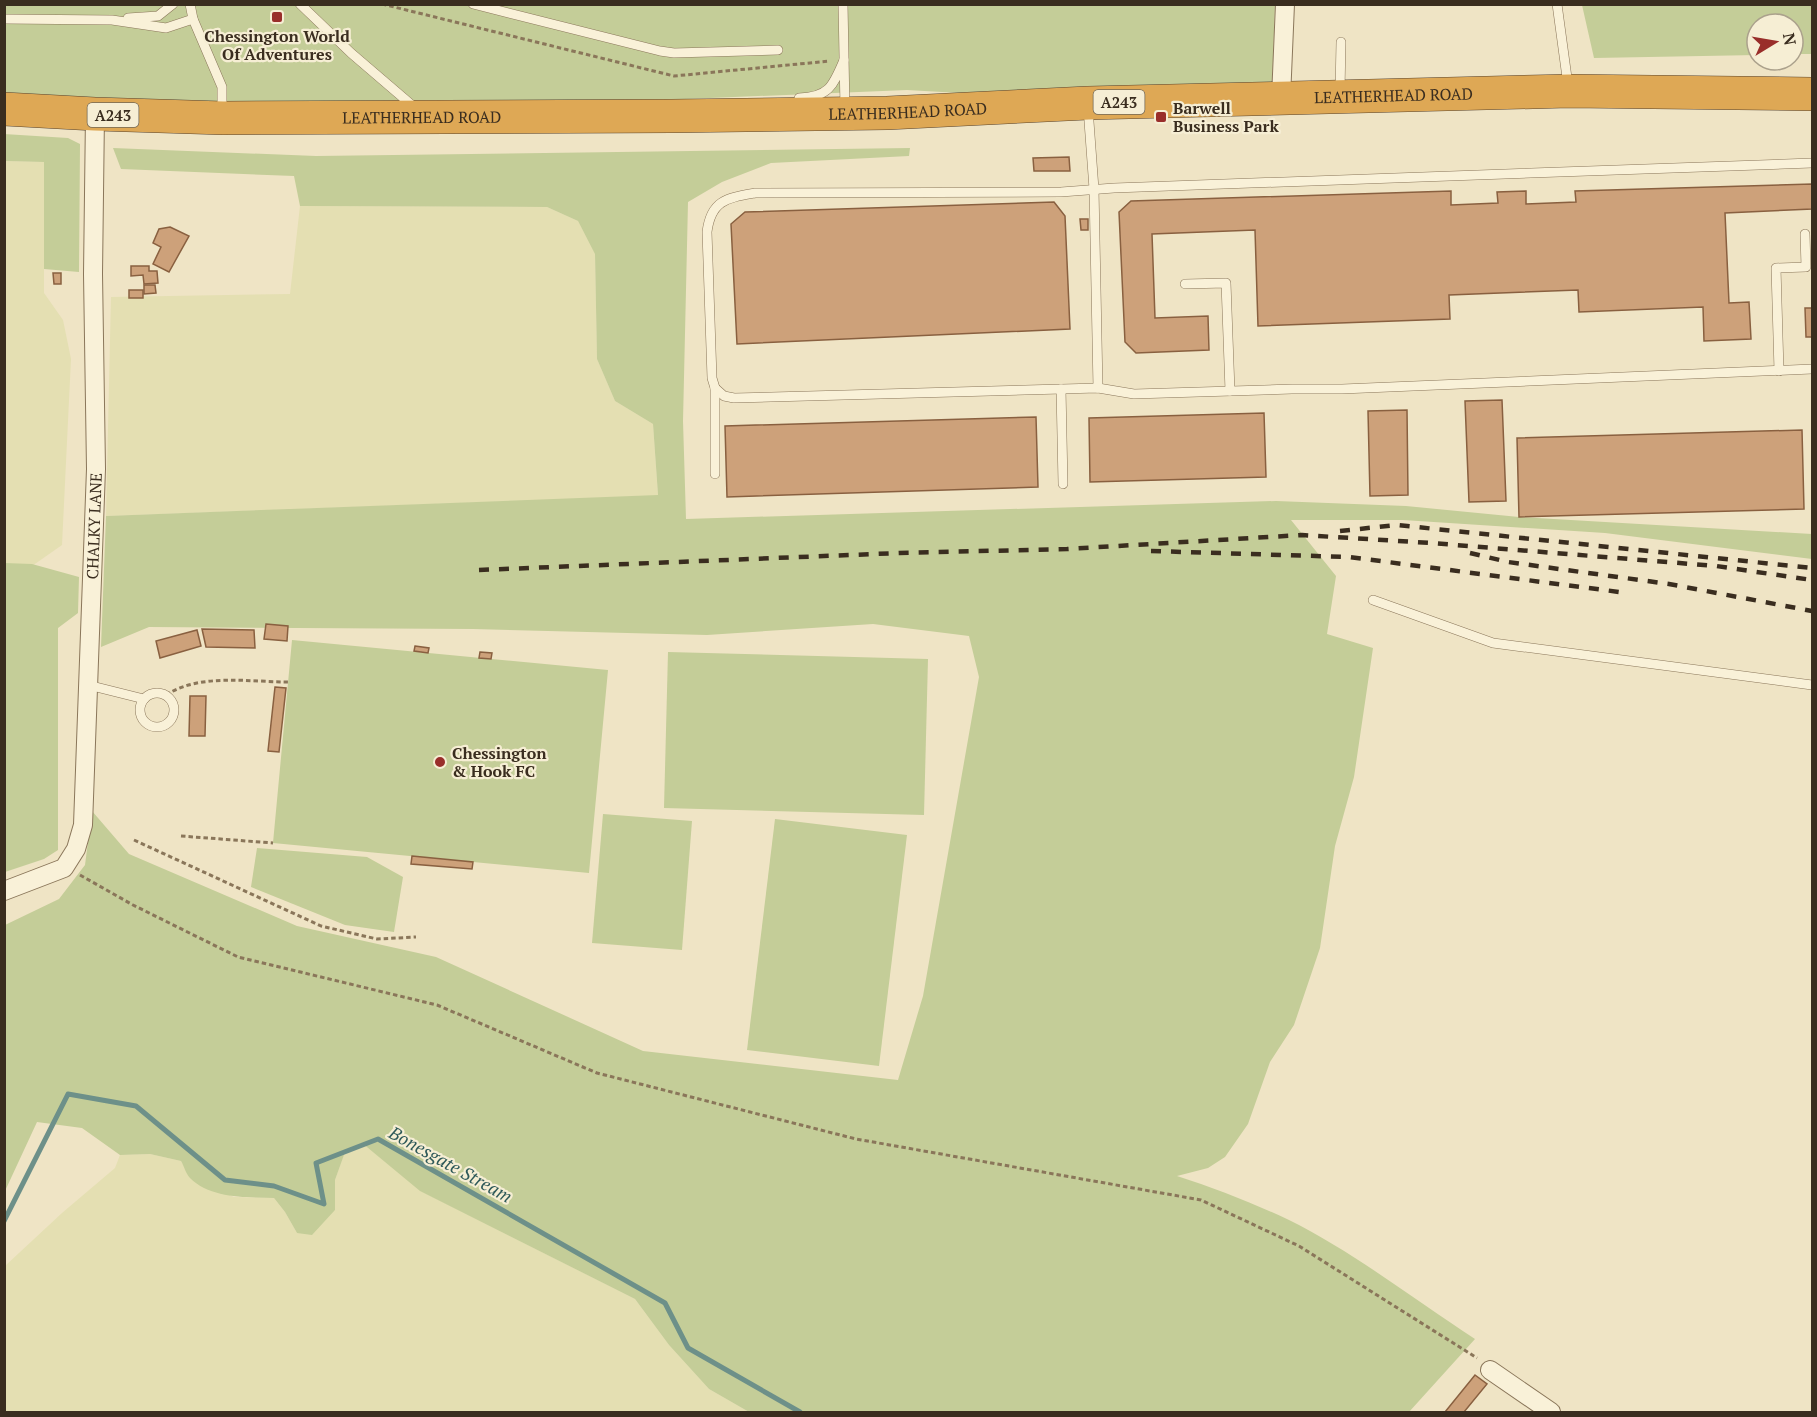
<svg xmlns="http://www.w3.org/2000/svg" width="1817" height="1417" font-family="'PT Serif',serif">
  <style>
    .farmland { fill: #e4dfb2 }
    .green { fill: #c4cd98 }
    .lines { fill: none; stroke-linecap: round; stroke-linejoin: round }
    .stream { stroke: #6d9089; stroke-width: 5 }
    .building { fill: #cda17a; stroke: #896040; stroke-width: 1.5 }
    .lane-casing { stroke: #8a765a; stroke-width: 10 }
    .street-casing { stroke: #8a765a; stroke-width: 20 }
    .highway-casing { stroke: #58442f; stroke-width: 34 }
    .path { stroke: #8a765a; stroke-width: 3; stroke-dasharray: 4.5 3; stroke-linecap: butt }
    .lane { stroke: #f9f1d8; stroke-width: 9 }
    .street { stroke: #f9f1d8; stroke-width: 18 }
    .highway { stroke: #dea855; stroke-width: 33 }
    .rail { stroke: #3a2d1f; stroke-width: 4.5; stroke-dasharray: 10 10; stroke-linecap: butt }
    .poi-dot { fill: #992e2a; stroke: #f6eed4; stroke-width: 2 }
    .labels { text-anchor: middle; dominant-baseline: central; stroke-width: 4.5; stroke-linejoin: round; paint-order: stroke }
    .shield { fill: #f6eed4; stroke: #726755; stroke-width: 1.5 }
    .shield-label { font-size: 15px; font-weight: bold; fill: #3a2d1f }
    .poi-label { font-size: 16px; font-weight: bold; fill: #3a2d1f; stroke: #f6eed4; text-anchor: start }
    .street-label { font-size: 16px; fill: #3a2d1f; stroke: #f6eed4 }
    .water-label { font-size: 18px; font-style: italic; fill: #2e5959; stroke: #f6eed4 }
  </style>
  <rect width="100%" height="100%" fill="#efe4c5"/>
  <!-- farmland -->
  <g class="farmland">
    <polygon points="4,161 44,162 44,293 63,320 71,359 62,545 32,566 5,564"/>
    <polygon points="300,206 547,207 578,221 595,253 597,359 615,401 653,424 658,496 106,516 111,297 290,294"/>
    <polygon points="362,1143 421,1191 635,1299 669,1345 709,1389 749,1412 5,1412 5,1266 62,1213 115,1168 120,1155 150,1154 181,1161 190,1177 234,1197 274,1198 285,1212 297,1233 335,1210 335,1180 345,1151"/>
  </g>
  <!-- green -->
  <g class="green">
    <polygon points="4,5 1275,5 1272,87 995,95 907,90 661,100 192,104 5,96"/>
    <polygon points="1582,5 1812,5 1812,54 1793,54 1793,24 1757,24 1757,55 1594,58"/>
    <polygon points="4,134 68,138 80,144 79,272 44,269 44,162 5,161"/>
    <path d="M113,148l203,8 594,-8 -1,8 -138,7 -49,19 -34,20 -5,219 3,98 590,-18 130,5 113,11 293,17v25l-207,-26 -202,-13h-112l45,56 -9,58 46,14 -19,129 -19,69 -15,102 -26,77 -24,37 -22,62 -23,33 -17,11 -31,8c38,12 76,27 112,44 63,31 126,80 186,119l-66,73h-660l-40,-23 -40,-44 -34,-46 -215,-108 -58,-48 -17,9 -10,28v30l-23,25 -15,-2 -12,-21 -11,-14c-27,-1 -63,1 -84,-20 -4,-4 -6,-12 -9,-17l-31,-7 -30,1 -38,-27 -45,-6 -32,69v-266l54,-26 26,-34 7,-54 37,43 168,72 139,31 207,94 255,29 25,-84 56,-319 -10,-41 -96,-12 -166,11 -234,-6 -324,-2 -48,20 5,-131 552,-21 -5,-71 -38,-23 -18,-42 -2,-105 -17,-33 -31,-14 -247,-1 -6,-30 -173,-7z"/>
    <polygon points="4,563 32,564 79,577 78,613 58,628 58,850 44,859 5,872"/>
    <polygon points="292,640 608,670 589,873 273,843"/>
    <polygon points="668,652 928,659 924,815 664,808"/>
    <polygon points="603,814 692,821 682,950 592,943"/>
    <polygon points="775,819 907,835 879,1066 747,1050"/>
    <polygon points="257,848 367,857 403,877 394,932 345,925 251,887"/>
  </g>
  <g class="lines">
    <!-- stream -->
    <polyline class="stream" points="4,1221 68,1094 136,1106 225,1180 274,1186 324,1204 316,1163 378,1139 665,1303 688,1348 800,1412"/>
  </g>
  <!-- building -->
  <g class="building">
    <polygon points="1069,157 1070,171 1034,171 1033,158"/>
    <polygon points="1812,184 1812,209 1725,213 1729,303 1749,302 1751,339 1704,341 1703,307 1579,312 1578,290 1449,295 1450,319 1258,326 1255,230 1152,234 1155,318 1208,316 1209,350 1136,353 1125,342 1119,212 1131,201 1451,191 1451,205 1498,203 1497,192 1526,191 1526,204 1576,202 1575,191"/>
    <polygon points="1054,202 1065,216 1070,329 737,344 731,224 745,212"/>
    <polygon points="1080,219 1088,219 1088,230 1081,230"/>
    <polygon points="170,227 189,236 169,272 153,264 161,247 153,243 159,229"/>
    <polygon points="131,266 149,266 149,271 157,271 158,283 144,284 143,275 131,276"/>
    <polygon points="53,273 61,273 61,284 54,284"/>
    <polygon points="144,285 155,285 156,293 144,294"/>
    <rect x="129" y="290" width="14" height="8"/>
    <polygon points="1805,308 1812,308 1812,337 1806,337"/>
    <polygon points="1502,400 1506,501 1469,502 1465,401"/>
    <polygon points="1407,410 1408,495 1370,496 1368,411"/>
    <polygon points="1264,413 1266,477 1090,482 1089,418"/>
    <polygon points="1036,417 1038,487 727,497 725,426"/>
    <polygon points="1802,430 1804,509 1519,517 1517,438"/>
    <polygon points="266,624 288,626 287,641 264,639"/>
    <polygon points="202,629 254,630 255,648 206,647"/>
    <polygon points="197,630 201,646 160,658 156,641"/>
    <polygon points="415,646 429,648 428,653 414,651"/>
    <polygon points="480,652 492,653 491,659 479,658"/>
    <polygon points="275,687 286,688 279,752 268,751"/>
    <polygon points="190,696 206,696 205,736 189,736"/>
    <polygon points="412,856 473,862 472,869 411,864"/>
    <polygon points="1475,1375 1487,1384 1464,1412 1445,1412"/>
  </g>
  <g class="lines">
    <defs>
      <g id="lane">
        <polyline points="190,4 193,19 222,87 222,112"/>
        <polyline points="300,4 351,53 414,107"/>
        <polyline points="473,4 660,51 674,53 778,50"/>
        <polyline points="843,4 845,109"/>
        <polyline points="1557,4 1568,85"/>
        <polyline points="128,18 158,16 173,4"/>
        <polyline points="4,19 112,20 166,28 193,19"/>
        <polyline points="1340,91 1341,42"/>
        <path d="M799,98c30,-1 34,-12 45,-38"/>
        <polyline points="1088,108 1094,189 1098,388"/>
        <polyline points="1185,284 1226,283 1230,391"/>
        <polyline points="1779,371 1776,268 1806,267 1805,234"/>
        <polyline points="715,388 724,396 734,398 1098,388 1134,394 1292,389 1342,389 1812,369"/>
        <polyline points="1061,389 1063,484"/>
        <path d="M715,474v-86l-3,-10 -5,-146c4,-32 20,-34 48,-39l306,-1 53,-4 698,-25"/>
        <polyline points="1373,600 1493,643 1812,685"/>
        <polyline points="88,685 144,699"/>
        <circle cx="157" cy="710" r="17"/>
      </g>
      <g id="street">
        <polyline points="1281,98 1285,4"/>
        <path id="s1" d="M4,891l60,-23 12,-19 7,-24 13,-356 -3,-195 2,-160"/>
        <polyline points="1490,1370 1551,1412"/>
      </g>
      <g id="highway">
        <path id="s2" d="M4,109l91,5 128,4 449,-2 215,-3 201,-10 481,-12 243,3"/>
      </g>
    </defs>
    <!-- lane casing -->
    <use href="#lane" class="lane-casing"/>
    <!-- street casing -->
    <use href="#street" class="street-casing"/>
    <!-- highway casing -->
    <use href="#highway" class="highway-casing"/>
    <!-- path -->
    <g class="path">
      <polyline points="382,4 674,76 830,61"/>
      <path d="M166,695c34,-22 83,-13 122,-13"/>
      <polyline points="181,836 273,843"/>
      <polyline points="134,840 321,926 377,939 416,937"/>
      <polyline points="80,875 133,905 238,957 437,1005 597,1073 856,1139 1201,1200 1299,1246 1477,1358"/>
    </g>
    <!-- lane -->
    <use href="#lane" class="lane"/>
    <!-- street -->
    <use href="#street" class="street"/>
    <!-- highway -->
    <use href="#highway" class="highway"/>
    <!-- rail -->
    <g class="rail">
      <polyline points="1340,531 1397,525 1812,568"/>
      <polyline points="1151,551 1349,557 1627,593"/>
      <polyline points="1470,553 1508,562 1669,584 1812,611"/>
      <polyline points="479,570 899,553 1067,549 1302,535 1431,543 1716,566 1812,580"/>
    </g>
  </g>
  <!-- markers -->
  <g class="poi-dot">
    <rect x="271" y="11" width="12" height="12" rx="3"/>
    <rect x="1155" y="111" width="12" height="12" rx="3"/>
    <circle cx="440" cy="762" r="6"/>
  </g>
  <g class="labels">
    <!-- shield labels -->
    <g class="shield">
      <rect x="1093.5" y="90" width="51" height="24" rx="4.5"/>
      <rect x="87.5" y="103" width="51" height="24" rx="4.5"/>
    </g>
    <g class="shield-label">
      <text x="1119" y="102">A243</text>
      <text x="113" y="115">A243</text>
    </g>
    <!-- poi labels -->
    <g class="poi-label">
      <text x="277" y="36" text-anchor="middle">Chessington World<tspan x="277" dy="18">Of Adventures</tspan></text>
      <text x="1173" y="108">Barwell<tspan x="1173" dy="18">Business Park</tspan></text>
      <text x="452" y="753">Chessington<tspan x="452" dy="18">&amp; Hook FC</tspan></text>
    </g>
    <!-- street labels -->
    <g class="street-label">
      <text stroke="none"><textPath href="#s2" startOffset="1390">LEATHERHEAD ROAD</textPath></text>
      <text stroke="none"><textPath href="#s2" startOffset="904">LEATHERHEAD ROAD</textPath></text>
      <text stroke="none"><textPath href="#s2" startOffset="418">LEATHERHEAD ROAD</textPath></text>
      <text stroke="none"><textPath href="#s1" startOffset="411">CHALKY LANE</textPath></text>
    </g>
    <!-- water labels -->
    <g class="water-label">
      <text transform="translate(451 1164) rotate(29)">Bonesgate Stream</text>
    </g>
  </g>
  <!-- border -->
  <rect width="1817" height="1417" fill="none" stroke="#3a2d1f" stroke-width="12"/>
  <!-- north arrow -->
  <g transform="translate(1775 42) rotate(79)"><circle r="28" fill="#f6eed4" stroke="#aba18c" stroke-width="1.5"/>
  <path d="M0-4.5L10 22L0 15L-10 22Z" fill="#992e2a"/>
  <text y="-9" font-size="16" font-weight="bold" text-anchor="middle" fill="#3a2d1f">N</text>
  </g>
</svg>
